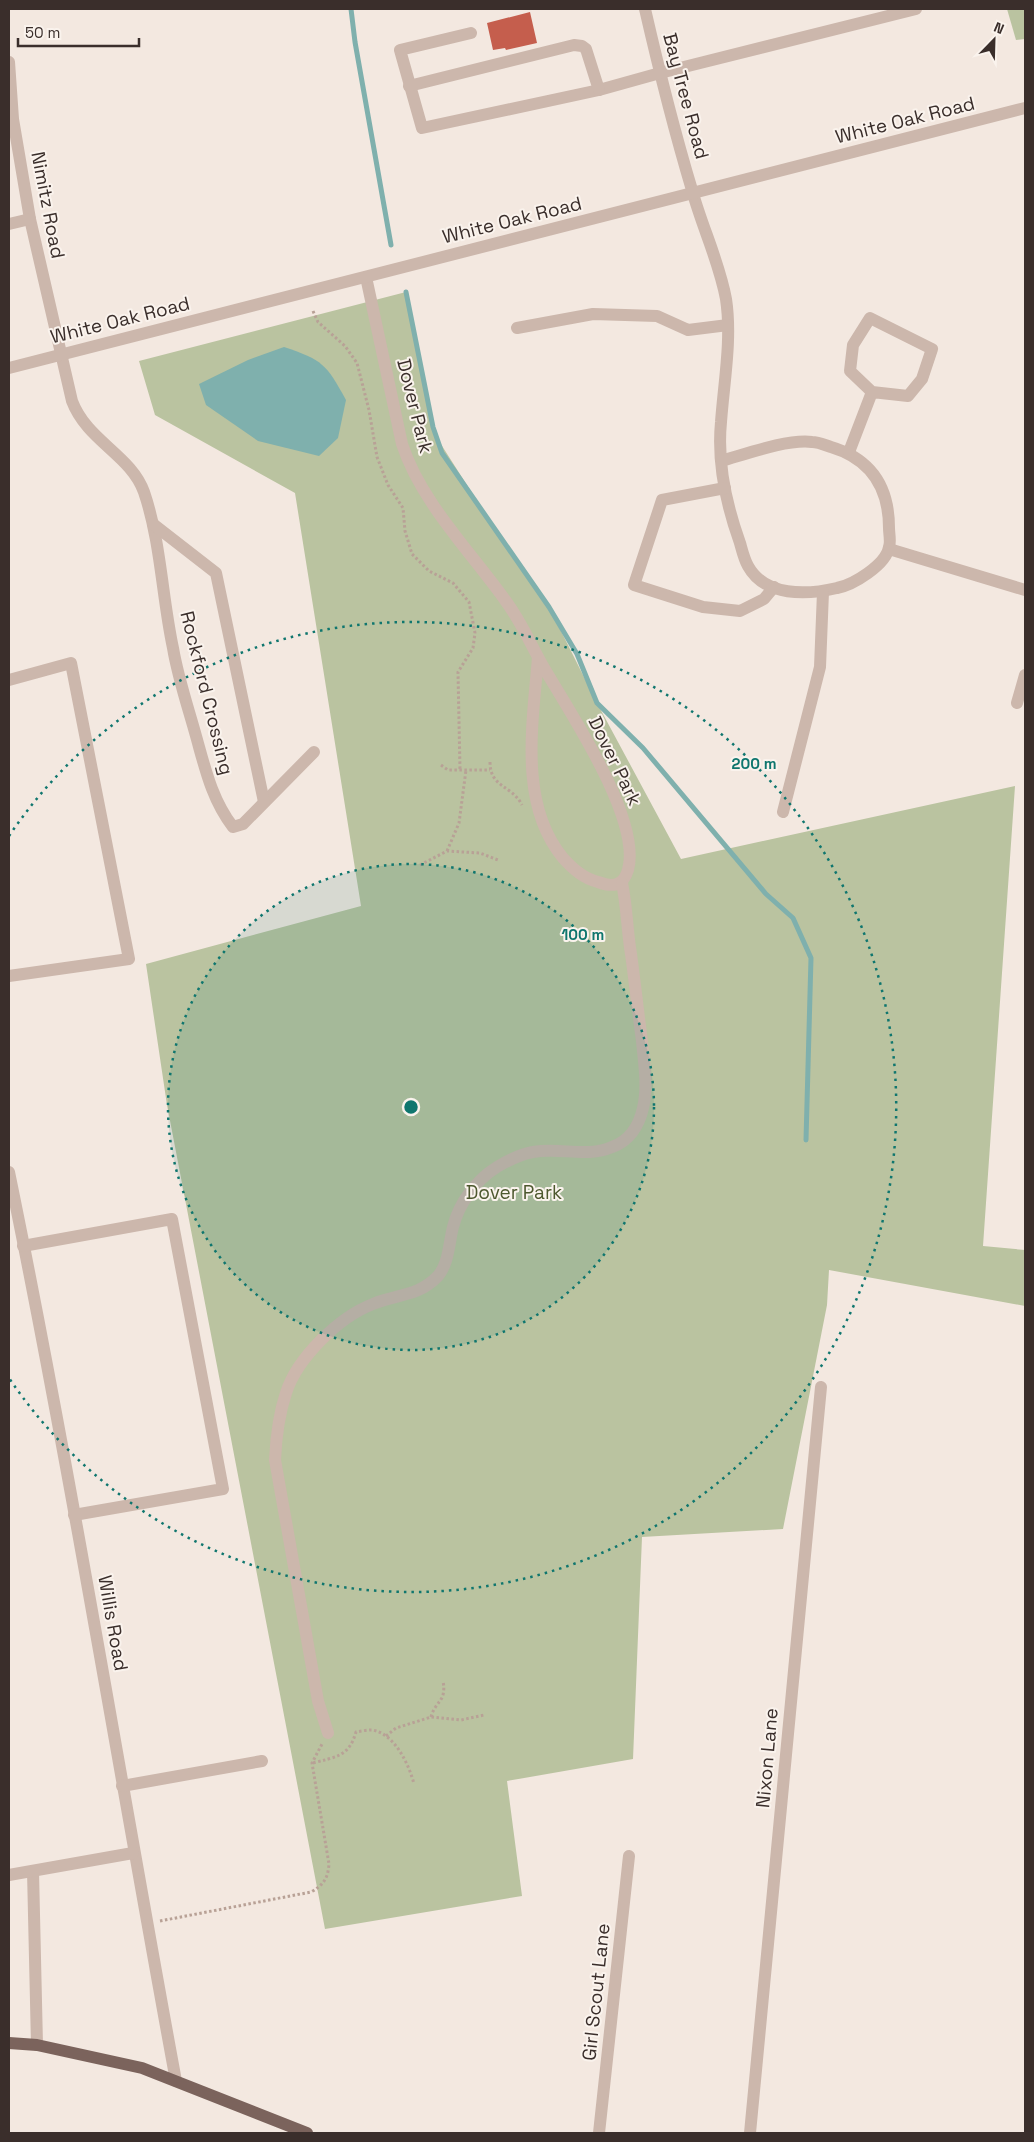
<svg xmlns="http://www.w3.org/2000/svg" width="1034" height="2142" font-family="'Space Grotesk',sans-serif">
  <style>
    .green { fill: #bac3a0 }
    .water { fill: #7fb0ad }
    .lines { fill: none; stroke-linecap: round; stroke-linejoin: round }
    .stream { stroke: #7fb0ad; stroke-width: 5 }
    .building { fill: #c55e4d }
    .path { stroke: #b8a196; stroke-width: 3; stroke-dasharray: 2.5 2.5; stroke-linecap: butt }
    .minor { stroke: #ccb7ac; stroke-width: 12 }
    .major { stroke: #7b635c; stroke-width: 12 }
    .ring { fill: none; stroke: #0f766e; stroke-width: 2.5; stroke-dasharray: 2.5 5 }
    .labels { text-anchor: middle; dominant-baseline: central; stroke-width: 4; stroke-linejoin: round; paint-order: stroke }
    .street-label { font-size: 19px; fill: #3a2e2b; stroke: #faf3ed }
    .park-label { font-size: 19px; fill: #4d582e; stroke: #faf3ed }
    .centre { fill: #0f766e; stroke: #faf3ed; stroke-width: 2.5 }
    .ring-label { font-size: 15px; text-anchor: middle; font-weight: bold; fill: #0f766e; stroke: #faf3ed; stroke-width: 4; stroke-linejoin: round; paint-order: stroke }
  </style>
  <rect width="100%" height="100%" fill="#f3e8e0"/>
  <!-- green -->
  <g class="green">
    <polygon points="1007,9 1025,9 1025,39 1016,40"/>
    <polygon points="406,292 437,438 491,523 549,607 597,703 681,859 1015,786 983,1246 1025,1250 1025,1306 829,1270 827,1305 783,1529 642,1537 633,1759 507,1781 522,1896 325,1929 167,1105 146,964 361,906 295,493 155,415 139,361"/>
  </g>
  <!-- water -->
  <path class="water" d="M284,347c39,13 42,17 62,53l-8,38 -19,18 -61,-15 -52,-36 -7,-21 49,-24z"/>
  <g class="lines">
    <!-- stream -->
    <g class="stream">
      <polyline points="351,9 355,42 391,245"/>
      <polyline points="406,292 433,427 442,453 549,607 577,654 597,703 643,748 766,894 793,918 811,958 806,1140"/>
    </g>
  </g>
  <!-- building -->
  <polygon class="building" points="530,12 537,43 506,50 505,48 493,50 487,23"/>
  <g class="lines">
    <!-- path -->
    <g class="path">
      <polyline points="313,311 318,322 345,346 357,363 369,410 377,457 388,485 403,508 405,531 412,554 429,571 453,583 469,602 475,633 473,648 458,672 460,770"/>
      <path d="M490,762c0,26 22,23 32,43"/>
      <polyline points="441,765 448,770 490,770"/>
      <polyline points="447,851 459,823 466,770"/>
      <polyline points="420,865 447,851 480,853 498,860"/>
      <path d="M431,1717c4,-16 16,-15 12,-36"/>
      <polyline points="386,1736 396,1728 431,1717 461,1720 484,1715"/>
      <path d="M313,1763c22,-6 36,-6 43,-31 5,-1 11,-2 16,-2 22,3 37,34 42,54"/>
      <path d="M160,1921l151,-29c12,-7 17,-13 18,-28l-17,-101 10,-19"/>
    </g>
    <!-- minor -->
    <g class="minor">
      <path d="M645,9c14,61 29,121 47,181 10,37 27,71 34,109 6,40 -2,82 -5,123 -4,41 5,82 19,121 2,7 4,16 8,23 17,31 59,29 89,22 16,-3 49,-23 52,-41 2,-5 0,-13 0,-19 0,-41 -18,-69 -58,-81 -6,-2 -13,-5 -19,-5 -25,-3 -66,12 -91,19"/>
      <polyline points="471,33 400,50 422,128 599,90 660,73 916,9"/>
      <path d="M9,62l4,57 17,100 42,182c15,40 59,54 72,91 17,50 18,105 29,156 5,30 15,59 23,88 9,32 16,64 37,91l10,-3 71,-72"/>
      <polyline points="409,86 574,45 582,46 586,49 599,90"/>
      <polyline points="9,224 30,219"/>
      <path d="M366,277l36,167c19,58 68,107 103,156 16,21 26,45 39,68 26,44 98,152 84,202 -5,17 -16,17 -30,12 -15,-4 -25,-13 -35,-24 -45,-54 -30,-136 -25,-201"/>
      <polyline points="517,328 593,314 657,316 688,330 728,325"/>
      <polyline points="9,368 1025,108"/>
      <polyline points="849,452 872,392 908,396 922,379 932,349 870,318 853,345 850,371 872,392"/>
      <polyline points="725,488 662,500 634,585 703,607 740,611 764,599 774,587"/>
      <polyline points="153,524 216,573 264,802"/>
      <polyline points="889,549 1025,590"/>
      <polyline points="9,680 71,663 129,959 9,976"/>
      <polyline points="1017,703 1025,675"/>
      <polyline points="783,812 820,667 823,592"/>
      <path d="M9,1172c62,302 111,606 167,909"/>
      <polyline points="23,1246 172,1219 223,1489 74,1515"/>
      <path d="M328,1733l-10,-32 -43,-241c1,-22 4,-46 11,-67 11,-35 53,-76 87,-89 24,-10 45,-7 65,-28 11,-13 11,-34 15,-49 6,-24 23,-47 44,-60 10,-6 24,-13 36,-15 27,-5 54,6 79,-5 17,-6 27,-21 31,-39 5,-21 1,-45 -1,-67 -4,-29 -7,-58 -11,-87 -4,-24 -4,-47 -9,-71"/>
      <polyline points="122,1786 262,1761"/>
      <polyline points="33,1871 37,2045"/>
      <polyline points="9,1875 133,1853"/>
      <polyline points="599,2133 629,1856"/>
      <polyline points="750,2133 821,1387"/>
    </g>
    <!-- major -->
    <polyline class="major" points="9,2043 37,2045 142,2068 307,2133"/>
  </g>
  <!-- distance rings -->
  <circle cx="411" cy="1107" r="243" fill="#0f766e" fill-opacity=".12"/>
  <g class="ring">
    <circle cx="411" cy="1107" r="243"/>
    <path d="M9 836A485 485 0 1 1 9 1378"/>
  </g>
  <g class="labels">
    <!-- street labels -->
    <g class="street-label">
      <text transform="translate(686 96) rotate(75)">Bay Tree Road</text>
      <text transform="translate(905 120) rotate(-14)">White Oak Road</text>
      <text transform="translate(48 205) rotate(79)">Nimitz Road</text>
      <text transform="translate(512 220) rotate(-14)">White Oak Road</text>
      <text transform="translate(120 320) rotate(-14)">White Oak Road</text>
      <text transform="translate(415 406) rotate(76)">Dover Park</text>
      <text transform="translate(207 693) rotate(76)">Rockford Crossing</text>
      <text transform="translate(615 761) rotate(64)">Dover Park</text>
      <text transform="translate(113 1623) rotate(80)">Willis Road</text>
      <text transform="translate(767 1758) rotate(-85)">Nixon Lane</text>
      <text transform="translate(596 1992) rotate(-84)">Girl Scout Lane</text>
    </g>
    <!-- park labels -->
    <g class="park-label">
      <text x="514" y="1192">Dover Park</text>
    </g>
  </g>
  <circle cx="411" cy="1107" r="8" class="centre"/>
  <g class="ring-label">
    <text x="754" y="769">200 m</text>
    <text x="583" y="940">100 m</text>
  </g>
  <!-- border -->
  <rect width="1034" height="2142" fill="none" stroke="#3a2e2b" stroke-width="20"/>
  <!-- north arrow -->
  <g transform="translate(994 40) rotate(23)" stroke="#faf3ed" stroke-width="4" paint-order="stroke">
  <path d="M0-4L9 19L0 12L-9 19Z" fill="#3a2e2b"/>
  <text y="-8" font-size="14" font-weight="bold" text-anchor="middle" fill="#3a2e2b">N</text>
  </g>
  <!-- scale -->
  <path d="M18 38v8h121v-8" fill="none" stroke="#3a2e2b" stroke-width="2.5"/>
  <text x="25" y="38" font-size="15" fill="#3a2e2b" stroke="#faf3ed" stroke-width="4" paint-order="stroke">50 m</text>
</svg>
